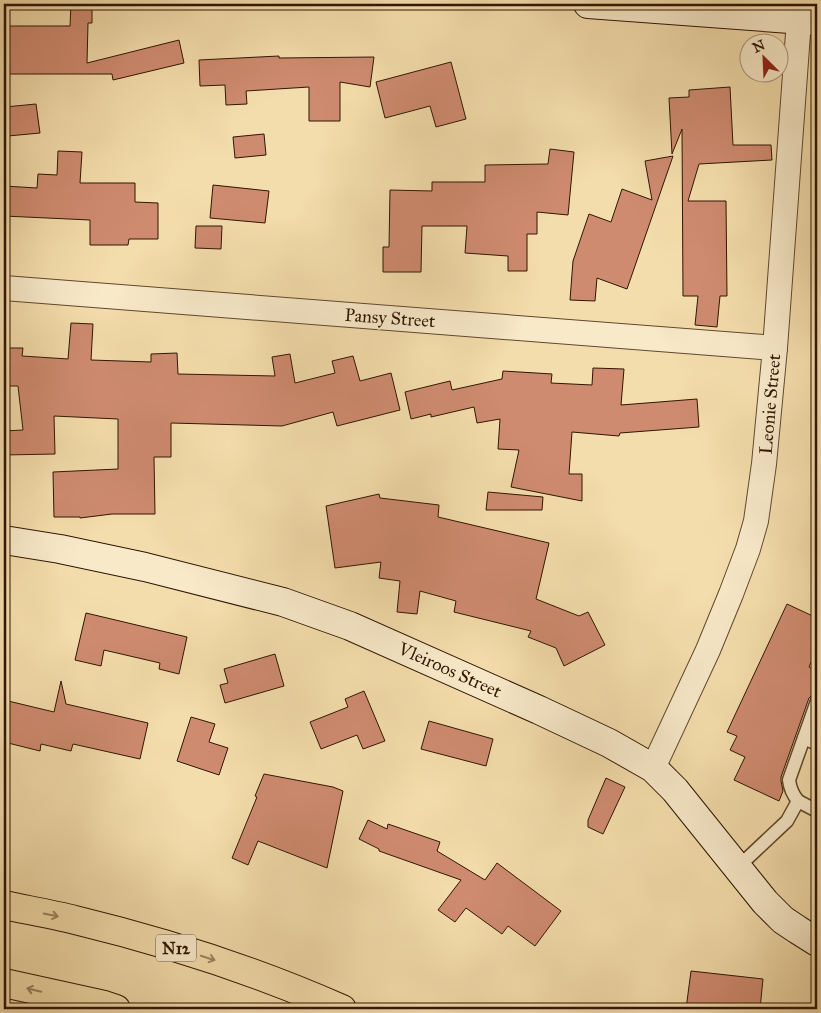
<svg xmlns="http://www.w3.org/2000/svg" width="821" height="1013" font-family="'IM FELL Great Primer',serif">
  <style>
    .building { fill: #cf8b70; stroke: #2f1603 }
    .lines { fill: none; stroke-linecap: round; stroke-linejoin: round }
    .lane-casing { stroke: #60482d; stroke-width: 15 }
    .street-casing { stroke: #60482d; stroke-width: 26 }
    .secondary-casing { stroke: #2f1603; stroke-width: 30 }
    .highway-casing { stroke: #2f1603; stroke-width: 30 }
    .lane { stroke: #f8e9c9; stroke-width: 12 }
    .street { stroke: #f8e9c9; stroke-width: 24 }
    .secondary { stroke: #f8e9c9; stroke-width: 28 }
    .highway { stroke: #f4ddac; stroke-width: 28 }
    .oneway { stroke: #9b8360 }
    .labels { text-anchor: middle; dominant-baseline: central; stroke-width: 4; stroke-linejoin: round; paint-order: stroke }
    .shield { fill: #f8e9c9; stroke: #6b553e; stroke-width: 1 }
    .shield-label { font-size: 16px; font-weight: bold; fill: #2f1603 }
    .street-label { font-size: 18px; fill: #2f1603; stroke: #f8e9c9 }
  </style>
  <rect width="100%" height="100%" fill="#f4ddac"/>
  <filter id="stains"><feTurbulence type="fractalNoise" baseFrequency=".004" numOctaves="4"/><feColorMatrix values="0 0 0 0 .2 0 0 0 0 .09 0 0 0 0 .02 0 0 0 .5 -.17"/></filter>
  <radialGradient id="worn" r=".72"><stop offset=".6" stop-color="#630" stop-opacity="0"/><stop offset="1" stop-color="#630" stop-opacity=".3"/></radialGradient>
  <!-- building -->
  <g class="building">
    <polygon points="71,4 92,4 92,23 88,23 87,63 179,40 184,63 113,80 112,74 4,74 4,26 70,26"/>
    <polygon points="279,56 279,58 374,57 370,87 340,82 340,121 309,121 309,87 246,91 247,104 226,105 225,85 200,86 199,60"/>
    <polygon points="451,62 466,119 436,127 430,106 385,118 376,82"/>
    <polygon points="730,87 733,145 771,145 772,160 699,164 688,201 726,201 727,296 720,296 717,327 695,325 698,296 683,296 682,129 672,154 669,98 689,97 689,90"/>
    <polygon points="36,104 40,133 8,136 5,107"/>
    <polygon points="264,134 266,155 235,158 233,137"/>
    <polygon points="550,149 574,152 568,215 537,212 537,234 527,234 527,271 508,271 508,256 465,253 467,226 422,226 421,272 383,272 383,247 389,247 390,190 432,191 432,182 485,182 485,165 548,164"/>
    <polygon points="58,151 82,152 80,183 135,183 135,202 158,203 158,239 129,239 128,245 90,245 90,220 4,216 4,186 37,188 38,174 57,175"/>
    <polygon points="673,156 627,289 597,278 595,301 570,300 573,261 589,214 611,222 622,189 652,200 645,161"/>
    <polygon points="213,185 269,191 265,223 210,218"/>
    <polygon points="196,226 222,226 221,249 195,248"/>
    <polygon points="71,323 93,324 91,360 151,362 151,354 177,353 178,374 275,376 272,357 290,354 295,383 335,373 332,361 353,356 360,381 391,373 400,410 337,426 333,412 282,426 171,423 171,457 154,457 155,514 112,514 80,518 80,517 54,517 53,472 118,469 118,419 54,416 55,454 4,455 4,431 23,430 18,386 4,386 4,348 23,348 22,356 68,359"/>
    <polygon points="593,368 624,369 621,405 697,399 699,427 620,433 619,436 572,432 569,474 582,474 582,501 511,487 519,450 498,449 500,419 477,423 474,407 431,417 431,414 411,419 405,392 450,381 452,390 502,379 503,371 552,374 551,383 592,385"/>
    <polygon points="488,492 543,497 542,510 486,510"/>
    <polygon points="379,494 380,498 439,505 438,517 549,543 536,599 579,616 588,612 605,645 564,666 556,648 528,637 531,631 454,612 456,601 420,591 417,614 397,612 400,581 379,578 381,562 335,568 326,506"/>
    <polygon points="787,604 817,618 817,649 809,667 817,672 817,693 812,695 809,698 781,777 781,781 783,791 779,801 734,780 745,757 730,750 737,736 727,732"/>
    <polygon points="86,613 187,637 179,674 159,669 160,663 104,650 101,666 75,660"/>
    <polygon points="275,654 284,686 225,703 220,685 228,683 224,669"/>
    <polygon points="61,681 66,704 148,723 140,759 73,744 71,751 41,744 40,751 4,742 4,700 54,712"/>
    <polygon points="364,691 385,741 363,749 357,735 321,749 310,722 348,707 345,699"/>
    <polygon points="191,717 215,724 209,742 228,748 219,775 177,761"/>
    <polygon points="429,721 493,739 486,766 421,749"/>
    <polygon points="264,774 333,787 343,791 327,868 258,841 248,865 232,858 257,797 255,796"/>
    <polygon points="606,778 625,787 603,834 588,827 588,820"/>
    <polygon points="368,820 387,829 388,824 440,842 437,851 485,880 497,863 561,911 535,946 508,926 502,934 466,908 455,922 438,910 461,880 379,851 379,849 359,839"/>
    <polygon points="691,971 763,979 760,1009 686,1009"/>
  </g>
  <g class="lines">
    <defs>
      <g id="lane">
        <polyline points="804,738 817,744"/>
        <path d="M798,801c-5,-6 -8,-13 -9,-21l28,-79"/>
        <polyline points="737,868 787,821 798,801 817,811"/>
      </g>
      <g id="street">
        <polyline points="4,288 775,348"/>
        <polyline points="653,768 708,650 731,594 748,549 756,521 764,464 775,348 799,20"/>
      </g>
      <g id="secondary">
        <polyline points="588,4 817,21"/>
        <polyline points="4,540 60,549 145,567 283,602 350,626 539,710 609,743 653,768 675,790 765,902 783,920 798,930 817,942"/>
      </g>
      <g id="highway">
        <path d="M4,905c23,5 47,9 71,15 91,22 181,51 267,89"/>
        <polyline points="4,983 104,1005 116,1009"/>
      </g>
    </defs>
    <!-- lane casing -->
    <use href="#lane" class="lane-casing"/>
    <!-- street casing -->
    <use href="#street" class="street-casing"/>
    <!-- secondary casing -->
    <use href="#secondary" class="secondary-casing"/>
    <!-- highway casing -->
    <use href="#highway" class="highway-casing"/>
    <!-- lane -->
    <use href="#lane" class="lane"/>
    <!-- street -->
    <use href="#street" class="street"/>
    <!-- secondary -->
    <use href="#secondary" class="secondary"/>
    <!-- highway -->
    <use href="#highway" class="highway"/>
  </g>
  <!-- one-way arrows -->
  <defs><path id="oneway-shaft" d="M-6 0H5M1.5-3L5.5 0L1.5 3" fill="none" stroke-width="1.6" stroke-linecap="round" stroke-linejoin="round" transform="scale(1.25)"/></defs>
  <g class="oneway">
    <use href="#oneway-shaft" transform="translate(51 915) rotate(12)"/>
    <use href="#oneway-shaft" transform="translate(208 958) rotate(18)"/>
    <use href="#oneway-shaft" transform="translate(34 990) rotate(-167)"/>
  </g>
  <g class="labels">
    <!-- shield labels -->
    <rect class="shield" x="156" y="934.5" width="40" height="27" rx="4"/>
    <g class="shield-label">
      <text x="176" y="948">N12</text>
    </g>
    <!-- street labels -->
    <g class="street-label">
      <text transform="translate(390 318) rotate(4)">Pansy Street</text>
      <text transform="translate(770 404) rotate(-85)">Leonie Street</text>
      <text transform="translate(450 670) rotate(24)">Vleiroos Street</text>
    </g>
  </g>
  <!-- margin -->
  <rect width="821" height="1013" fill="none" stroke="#f4ddac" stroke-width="20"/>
  <rect x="5" y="5" width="811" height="1003" fill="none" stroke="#2f1603" stroke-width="2.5"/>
  <rect x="10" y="10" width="801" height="993" fill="none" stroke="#2f1603"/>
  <!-- north arrow -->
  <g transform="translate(764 58) rotate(336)"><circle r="24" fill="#f8e9c9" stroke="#a8957a"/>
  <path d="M0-4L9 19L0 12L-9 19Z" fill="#8f2418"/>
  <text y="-8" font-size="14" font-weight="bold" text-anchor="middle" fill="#2f1603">N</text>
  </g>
  <rect width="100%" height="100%" filter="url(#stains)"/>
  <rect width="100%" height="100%" fill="url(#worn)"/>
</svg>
